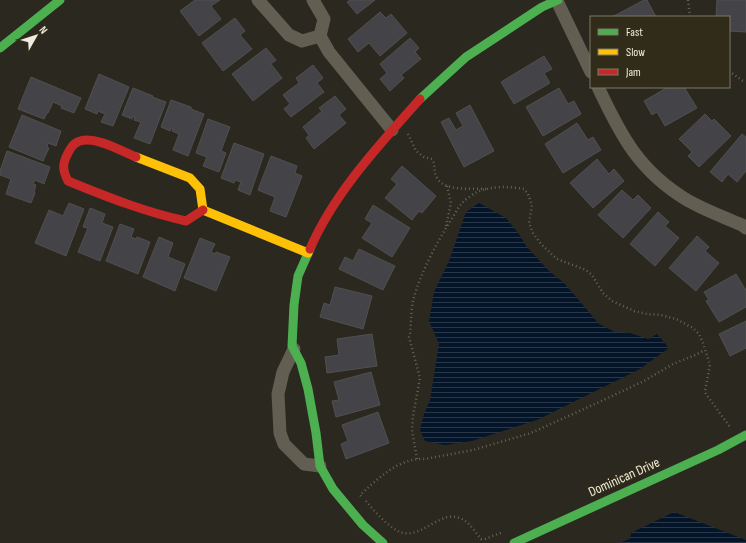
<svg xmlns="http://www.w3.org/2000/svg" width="746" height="543" font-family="'Sofia Sans Condensed',sans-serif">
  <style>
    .water { fill: url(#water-rules) }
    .building { fill: #444348; stroke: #50504f }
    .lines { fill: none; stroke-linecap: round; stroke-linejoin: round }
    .path { stroke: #666358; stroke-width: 2.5; stroke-dasharray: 1 3; stroke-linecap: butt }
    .street { stroke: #625e51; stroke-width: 13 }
    .fast { stroke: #4caf50; stroke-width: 9 }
    .slow { stroke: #ffc107; stroke-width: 9 }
    .jam { stroke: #c62828; stroke-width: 9 }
    .labels { text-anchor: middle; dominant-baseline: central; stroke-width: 3; stroke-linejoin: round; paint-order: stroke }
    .street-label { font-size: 14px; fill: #eeebdf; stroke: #312c19 }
  </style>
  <defs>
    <pattern id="water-rules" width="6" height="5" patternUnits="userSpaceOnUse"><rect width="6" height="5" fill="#041529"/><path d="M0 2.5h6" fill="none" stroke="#293748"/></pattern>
  </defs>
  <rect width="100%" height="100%" fill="#2b281f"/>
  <!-- water -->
  <g class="water">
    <polygon points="479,203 506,218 519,234 526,246 550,272 563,282 572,292 599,324 615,332 630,333 648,339 657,334 669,348 640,369 537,420 472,441 445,445 425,441 420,430 424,414 430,400 439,344 429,321 434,292 449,261 466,212"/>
    <polygon points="674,512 746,540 746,543 618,543 630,539 631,533"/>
  </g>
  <!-- building -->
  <g class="building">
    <polygon points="195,0 220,0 211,6 221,19 199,36 180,11"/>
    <polygon points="350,0 375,0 357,14 347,2"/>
    <polygon points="644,0 647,0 656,17 612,17"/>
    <polygon points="717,0 746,0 746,32 729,31 729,17 716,17"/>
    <polygon points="380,12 386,18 391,14 407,33 380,56 369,43 358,52 348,39"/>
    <polygon points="235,18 245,31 240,35 252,49 223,71 202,43"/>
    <polygon points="410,38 419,48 415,52 421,59 401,75 404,78 390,91 380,79 387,73 380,64"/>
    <polygon points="266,48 276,60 271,64 282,78 253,101 232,74"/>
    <polygon points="544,56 552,69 544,73 550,83 514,104 501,82"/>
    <polygon points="313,65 323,78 317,83 324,92 291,117 284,109 290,104 283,95 299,83 296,78"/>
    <polygon points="99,74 129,87 113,126 101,122 105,114 98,111 97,114 85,109"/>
    <polygon points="31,77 81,98 74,113 61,108 62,106 53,102 48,113 47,113 44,119 18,109"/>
    <polygon points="668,87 684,87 697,108 665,126 657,112 652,115 644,101"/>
    <polygon points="133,88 153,96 152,97 166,102 150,144 134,138 141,122 134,120 135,117 133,116 132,119 122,115"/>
    <polygon points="559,88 568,104 574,101 581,114 543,136 526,107"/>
    <polygon points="335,96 346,109 339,115 346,123 314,149 306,138 309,135 303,127 322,111 319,108"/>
    <polygon points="171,100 191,107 191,109 204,114 188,156 173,150 179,134 172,131 173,129 171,128 170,131 161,127"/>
    <polygon points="470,105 494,151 464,167 441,122 449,118 456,130 463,126 456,113"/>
    <polygon points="705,114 712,121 714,119 731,136 699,167 688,156 692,152 679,139"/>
    <polygon points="22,115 61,131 56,146 48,143 47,147 49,148 43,161 9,147"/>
    <polygon points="208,119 230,127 221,151 226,153 219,172 203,166 207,157 196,153"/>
    <polygon points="577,123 588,140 593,137 601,150 563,173 545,144"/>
    <polygon points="742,134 746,137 746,171 737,182 728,174 722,182 710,172"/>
    <polygon points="234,143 264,154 250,195 238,190 241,182 235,180 234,183 221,178"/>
    <polygon points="7,151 50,167 44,184 35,180 33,184 36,185 34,192 35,193 31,203 6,194 11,179 0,175 0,171"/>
    <polygon points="271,156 297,166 295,173 302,176 286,217 270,211 275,197 258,190"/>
    <polygon points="597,159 609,174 614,169 624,181 593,208 570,183"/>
    <polygon points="402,166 436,196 422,213 419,211 412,220 385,198 397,184 391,179"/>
    <polygon points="622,190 633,200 638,195 651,208 623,238 598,215"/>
    <polygon points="69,203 84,209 66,256 35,243 49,210 63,216"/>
    <polygon points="373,205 410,228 392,257 362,238 372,223 365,219"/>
    <polygon points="90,208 105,214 102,223 113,227 100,261 78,252 88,228 83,227"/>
    <polygon points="658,212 669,222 665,226 679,238 655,266 630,244"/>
    <polygon points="120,224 134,229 131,237 136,239 137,237 150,242 138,274 106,261"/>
    <polygon points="697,236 709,247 705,251 719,263 696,291 669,268"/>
    <polygon points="159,237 173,243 168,257 185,264 175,291 143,277"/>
    <polygon points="200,238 215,244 211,252 215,254 216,252 230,257 216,291 184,278"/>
    <polygon points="359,249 395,266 383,290 339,269 345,257 353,261"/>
    <polygon points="736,274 745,289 746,289 746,307 719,322 706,301 709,300 704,292"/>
    <polygon points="335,287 372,296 363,329 320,317 324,303 330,305"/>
    <polygon points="746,321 746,348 730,356 719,334"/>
    <polygon points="372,334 377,366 327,373 325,357 339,355 337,339"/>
    <polygon points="371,372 380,405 336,417 332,401 339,400 334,382"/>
    <polygon points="378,412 389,443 346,459 341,444 348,441 342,425"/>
  </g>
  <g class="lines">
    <!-- path -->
    <g class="path">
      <polyline points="688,0 690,17"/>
      <polyline points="729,71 743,81"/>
      <path d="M408,134l8,17 8,6 8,2c4,6 1,13 5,19 8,14 35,10 49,11"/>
      <polyline points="446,226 451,203 447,186"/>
      <path d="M417,459l-5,-29 1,-14 7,-38 -11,-41 1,-2c1,-12 1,-23 3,-34 6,-25 24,-59 38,-81 4,-6 7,-13 12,-18 3,-3 8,-6 12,-9 14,-7 34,-7 49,-4l4,5 4,11 -3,18 4,10 8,11 16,15 29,11 6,5 11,18 9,8 22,10 13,3 14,1 15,4 17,9 6,6 4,9 7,22 -5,26 1,3 24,33"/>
      <path d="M361,496l-1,-1c19,-17 38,-37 65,-36l48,-9 58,-17 66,-30 47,-22 29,-17 20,-8 12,-6"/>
      <path d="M366,501c9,11 21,25 34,31 23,8 40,-24 62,-13 8,4 13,13 19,20h4l18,-7"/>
    </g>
    <!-- street -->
    <g class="street">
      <polyline points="258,0 289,35 302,41 320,36"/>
      <polyline points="313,0 324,19 320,36 329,52 392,130"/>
      <polyline points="557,1 591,72"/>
      <path d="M598,87c23,49 41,84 89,113 17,10 37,17 55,25l4,3"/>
      <polyline points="294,349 283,372 278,394 280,433 284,444 304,464 320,466"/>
    </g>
    <!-- fast -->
    <g class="fast">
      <polyline points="0,48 60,0"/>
      <polyline points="420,99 466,57 542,7 558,0"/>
      <polyline points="310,249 298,276 294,305 292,346 301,363 308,389 316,433 320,466 333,489 363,525 383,543"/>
      <polyline points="514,543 718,450 746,435"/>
    </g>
    <!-- slow -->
    <polyline class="slow" points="136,157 190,178 200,189 203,210 308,253"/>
    <!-- jam -->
    <g class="jam">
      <path d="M136,157c-15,-6 -40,-21 -56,-16 -7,2 -10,8 -13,14 -5,10 -4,16 1,26 39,16 77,31 118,40l17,-11"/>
      <path d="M310,249c24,-56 70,-105 110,-150"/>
    </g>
  </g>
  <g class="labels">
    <!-- street labels -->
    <g class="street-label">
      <text transform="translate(624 477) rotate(-24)">Dominican Drive</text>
    </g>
  </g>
  <!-- legend -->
  <rect x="590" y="16" width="140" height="72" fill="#312c19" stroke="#7d7868"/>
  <rect x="598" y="29" width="20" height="6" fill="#4caf50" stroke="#7d7868"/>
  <text x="626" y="36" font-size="12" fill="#eeebdf">Fast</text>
  <rect x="598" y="49" width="20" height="6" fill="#ffc107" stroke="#7d7868"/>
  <text x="626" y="56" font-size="12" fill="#eeebdf">Slow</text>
  <rect x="598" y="69" width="20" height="6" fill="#c62828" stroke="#7d7868"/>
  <text x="626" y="76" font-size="12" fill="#eeebdf">Jam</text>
  <!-- north arrow -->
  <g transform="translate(36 36) rotate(51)" stroke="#312c19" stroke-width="3" paint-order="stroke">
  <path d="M0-3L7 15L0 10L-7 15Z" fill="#eeebdf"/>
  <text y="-6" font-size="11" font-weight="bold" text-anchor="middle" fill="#eeebdf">N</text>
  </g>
</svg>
